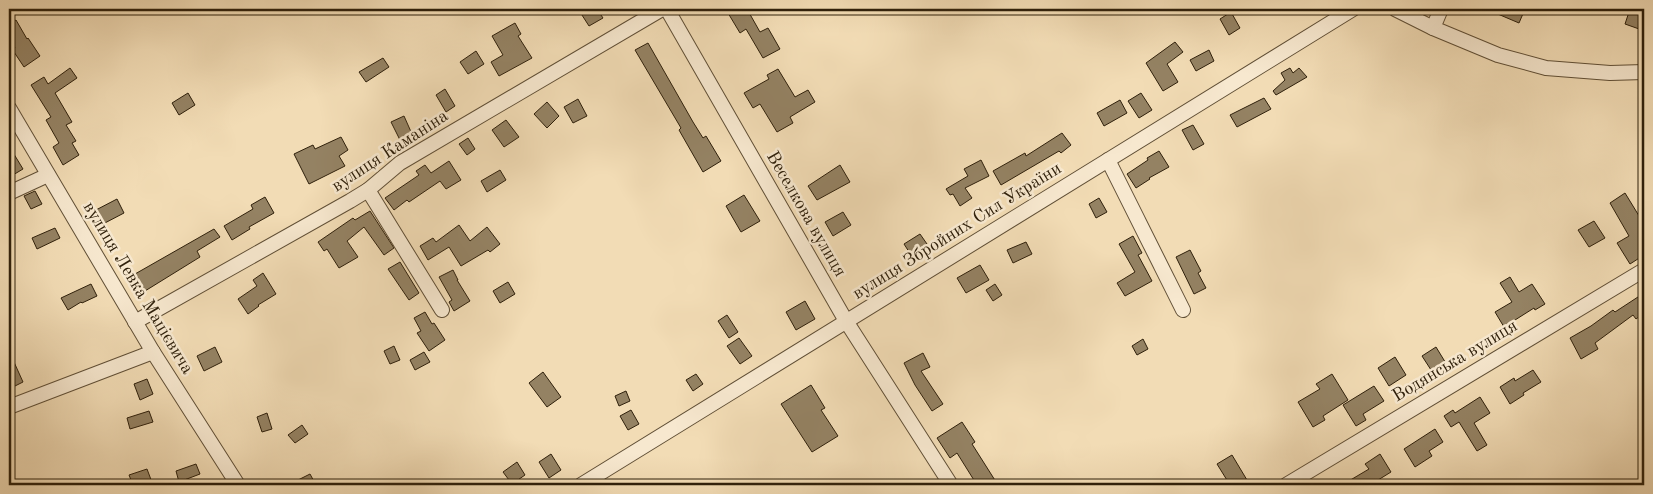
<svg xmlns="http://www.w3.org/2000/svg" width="1653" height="494" font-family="'Old Standard TT',serif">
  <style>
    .building { fill: #948263; stroke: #2f200b }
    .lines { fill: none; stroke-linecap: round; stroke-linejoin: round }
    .minor-casing { stroke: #604f36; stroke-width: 16 }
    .minor { stroke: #f7e8cf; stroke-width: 14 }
    .labels { text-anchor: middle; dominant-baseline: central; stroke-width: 5; stroke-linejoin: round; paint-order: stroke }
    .street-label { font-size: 18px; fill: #2f200b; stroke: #f7e8cf }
  </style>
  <rect width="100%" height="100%" fill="#f2dcb5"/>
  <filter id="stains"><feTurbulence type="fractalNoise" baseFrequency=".004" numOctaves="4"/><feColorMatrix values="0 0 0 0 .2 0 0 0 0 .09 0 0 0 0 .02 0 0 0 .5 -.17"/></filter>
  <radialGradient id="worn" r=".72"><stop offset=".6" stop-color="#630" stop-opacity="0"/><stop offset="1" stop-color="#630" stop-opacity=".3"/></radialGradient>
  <!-- building -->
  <g class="building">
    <polygon points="586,9 597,9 603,18 589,26 580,12"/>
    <polygon points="735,9 747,9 760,32 768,28 780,49 763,58 746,29 740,33 728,13"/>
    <polygon points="1486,9 1525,9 1519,23"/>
    <polygon points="1630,9 1644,9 1644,24 1642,30 1625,24"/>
    <polygon points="1231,12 1240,28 1229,35 1220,19"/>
    <polygon points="16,20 27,39 28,38 40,56 24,67 12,49 15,48 9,37 9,24"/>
    <polygon points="515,23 521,34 518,36 532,58 499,76 491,62 503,55 492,36"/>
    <polygon points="1175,42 1183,52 1167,64 1178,82 1163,91 1146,63"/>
    <polygon points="648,43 693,122 703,138 706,136 721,161 703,172 679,130 681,128 635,50"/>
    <polygon points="1209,50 1214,61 1196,71 1190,60"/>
    <polygon points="476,51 484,64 468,74 460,62"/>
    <polygon points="383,58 389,67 366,82 359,72"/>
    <polygon points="70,68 77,78 55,93 72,122 66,125 76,141 72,143 79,155 63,165 53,147 59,143 46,120 51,117 31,85 44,77 48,84"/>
    <polygon points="1290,68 1293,73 1299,68 1307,77 1276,95 1273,91 1285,80 1281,73"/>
    <polygon points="778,69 795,97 808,90 815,102 790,117 793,123 777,132 760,104 753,108 744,93 769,79 767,75"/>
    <polygon points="445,89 455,106 446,112 436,95"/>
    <polygon points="188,93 195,105 179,115 172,103"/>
    <polygon points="1141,93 1152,110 1139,118 1128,101"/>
    <polygon points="1264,98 1271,109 1237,127 1230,115"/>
    <polygon points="578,99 587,116 573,123 564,107"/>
    <polygon points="1120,100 1127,113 1104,126 1097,113"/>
    <polygon points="547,102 559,116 547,128 534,114"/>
    <polygon points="404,116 412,134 400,140 391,122"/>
    <polygon points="506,120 519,137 504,147 492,130"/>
    <polygon points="1193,125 1204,144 1193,150 1182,130"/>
    <polygon points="1062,133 1071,145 1061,153 1059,151 1001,185 993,171 1025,153 1026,156"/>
    <polygon points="341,137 348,150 339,156 345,166 309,184 294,154 313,145 315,149"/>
    <polygon points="468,138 475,149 467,155 459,144"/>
    <polygon points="9,146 23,169 13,175 9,169"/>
    <polygon points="1159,151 1169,167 1149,178 1150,179 1136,188 1127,174 1148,160 1147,158"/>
    <polygon points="981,160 989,176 965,188 972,198 960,206 953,194 950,195 946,189 968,176 964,169"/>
    <polygon points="449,161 461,180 446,189 440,181 409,202 407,200 394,210 385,198 419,175 416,171 425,165 431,173"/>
    <polygon points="840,165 850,182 817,200 808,186"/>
    <polygon points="500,170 506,180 487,192 481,181"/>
    <polygon points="35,191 42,204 31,209 24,196"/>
    <polygon points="1625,193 1644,224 1644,255 1630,264 1617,243 1629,236 1610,203"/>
    <polygon points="744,195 760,221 741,232 726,206"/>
    <polygon points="265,197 274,213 249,227 250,229 232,240 224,226 253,209 251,205"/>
    <polygon points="1099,198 1107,212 1096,218 1089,204"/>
    <polygon points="117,199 124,213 101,225 94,211"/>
    <polygon points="370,211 394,248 384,255 364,227 347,241 358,257 339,268 327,249 324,251 318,242 353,218 355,220"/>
    <polygon points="843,212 851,225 833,236 825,222"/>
    <polygon points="1594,221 1605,238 1589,247 1578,230"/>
    <polygon points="459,225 470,241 487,227 500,244 490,252 488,250 461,266 449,247 428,260 420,246 433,238 436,242"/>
    <polygon points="55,228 60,238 37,249 32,238"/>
    <polygon points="214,229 220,237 197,251 200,257 145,291 135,274"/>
    <polygon points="920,234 927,244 911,255 904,244"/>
    <polygon points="1133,236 1142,253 1138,255 1152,281 1125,296 1117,283 1135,272 1119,244"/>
    <polygon points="1026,242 1032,254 1013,263 1007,250"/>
    <polygon points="1190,250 1201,271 1198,273 1206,288 1194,294 1176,257"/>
    <polygon points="400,262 419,293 409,300 388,269"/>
    <polygon points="980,265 989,280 966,293 957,278"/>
    <polygon points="453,270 458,280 457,280 470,301 454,311 449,302 452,300 439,277"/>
    <polygon points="263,273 276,294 258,305 259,306 248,314 238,299 257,286 253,280"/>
    <polygon points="1510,277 1519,292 1532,284 1545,304 1535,310 1534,308 1504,327 1495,312 1512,302 1500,283"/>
    <polygon points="508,282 515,294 500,303 493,291"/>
    <polygon points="91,284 97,296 82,303 81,302 68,310 61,298"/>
    <polygon points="995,284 1002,295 993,301 986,290"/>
    <polygon points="1641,295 1644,300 1644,313 1636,319 1633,315 1595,343 1598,349 1581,359 1570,338 1591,326 1613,310 1615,312"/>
    <polygon points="805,301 815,319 796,330 786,312"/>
    <polygon points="425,312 432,324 434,323 445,340 429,351 417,333 421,331 414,318"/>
    <polygon points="727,315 738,332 729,338 718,321"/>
    <polygon points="739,338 752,356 740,364 727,346"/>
    <polygon points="1143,339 1148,349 1137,355 1132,346"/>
    <polygon points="394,346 400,360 390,364 384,351"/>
    <polygon points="215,347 222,362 204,371 197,356"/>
    <polygon points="1436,347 1447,365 1433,373 1422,356"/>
    <polygon points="9,351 23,382 13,387 9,379"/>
    <polygon points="424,352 430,362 415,370 410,360"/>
    <polygon points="923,353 930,367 921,371 943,404 932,411 915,385 904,363"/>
    <polygon points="1395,357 1406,375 1389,386 1378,368"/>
    <polygon points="1533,370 1541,382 1523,393 1524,395 1510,404 1500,387 1514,378 1515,381"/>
    <polygon points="543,372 561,397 547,407 529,383"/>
    <polygon points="696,374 703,384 693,391 686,380"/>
    <polygon points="1332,374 1348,400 1323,416 1325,420 1313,427 1298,402 1320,389 1316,384"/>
    <polygon points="147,379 153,394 140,400 134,384"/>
    <polygon points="811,385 825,408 821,410 838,436 812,452 781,404"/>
    <polygon points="1374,386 1384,401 1363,414 1366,420 1356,426 1343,405"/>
    <polygon points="626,391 630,401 619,406 615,396"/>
    <polygon points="1480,397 1490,413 1474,423 1487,445 1477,451 1459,422 1451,427 1444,416 1453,410 1455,413"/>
    <polygon points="631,410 639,424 628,430 620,416"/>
    <polygon points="149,411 153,422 130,429 127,418"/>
    <polygon points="267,413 272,429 262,432 257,417"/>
    <polygon points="962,422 975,442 972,444 998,485 977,485 957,453 950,458 937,438"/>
    <polygon points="302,425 308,434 295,443 288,435"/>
    <polygon points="1435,429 1443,442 1429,451 1432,456 1415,467 1404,449"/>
    <polygon points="551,454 561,470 549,478 539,462"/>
    <polygon points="1380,454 1391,472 1370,485 1342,485 1369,469 1365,464"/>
    <polygon points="1232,455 1250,485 1230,485 1217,464"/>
    <polygon points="517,462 525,475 512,484 503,472"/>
    <polygon points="196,464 200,474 179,482 176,471"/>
    <polygon points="147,469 153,485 133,485 129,475"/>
    <polygon points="310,474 316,485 288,485"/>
  </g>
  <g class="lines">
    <defs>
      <g id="minor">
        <polyline points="667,9 846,321 951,485"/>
        <polyline points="1395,9 1433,28 1498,55 1546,68 1610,73 1644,72"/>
        <polyline points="1433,28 1441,9"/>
        <polyline points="9,108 153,352 238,485"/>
        <polyline points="1108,160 1183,310"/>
        <polyline points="368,190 442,310"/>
        <polyline points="9,193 48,175"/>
        <polyline points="135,322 350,201 368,190 400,163 662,9"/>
        <polyline points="9,407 153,352"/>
        <polyline points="581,485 1353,9"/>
        <polyline points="1286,485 1644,270"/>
      </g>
    </defs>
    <!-- minor casing -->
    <use href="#minor" class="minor-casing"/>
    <!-- minor -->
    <use href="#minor" class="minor"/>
  </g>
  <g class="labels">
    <!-- street labels -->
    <g class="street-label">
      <text transform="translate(390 151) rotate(-33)">вулиця Каманіна</text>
      <text transform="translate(806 214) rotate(60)">Веселкова вулиця</text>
      <text transform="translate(957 231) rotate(-32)">вулиця Збройних Сил України</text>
      <text transform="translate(138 288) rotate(59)">вулиця Левка Мацієвича</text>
      <text transform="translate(1455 361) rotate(-31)">Водянська вулиця</text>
    </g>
  </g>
  <!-- margin -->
  <rect width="1653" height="494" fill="none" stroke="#f2dcb5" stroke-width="30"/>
  <rect x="10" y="10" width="1633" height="474" fill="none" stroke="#2f200b" stroke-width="2.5"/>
  <rect x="15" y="15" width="1623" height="464" fill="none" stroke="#2f200b"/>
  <rect width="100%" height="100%" filter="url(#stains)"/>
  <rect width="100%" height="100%" fill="url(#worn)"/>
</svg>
